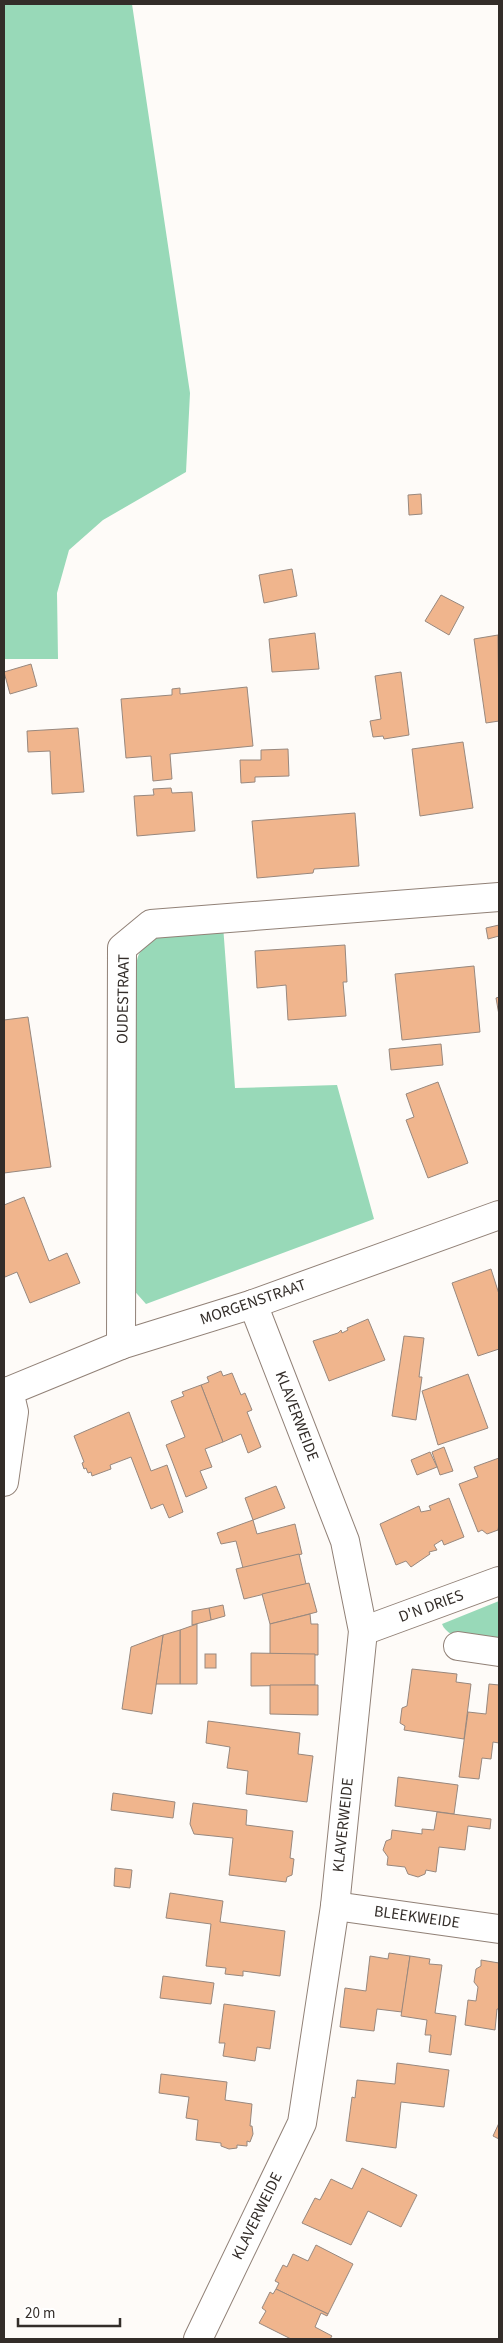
<svg xmlns="http://www.w3.org/2000/svg" width="503" height="2343" font-family="'Source Sans 3',sans-serif">
  <style>
    .green { fill: #98d9b8 }
    .building { fill: #f0b58d; stroke: #98887e }
    .lines { fill: none; stroke-linecap: round; stroke-linejoin: round }
    .minor-casing { stroke: #918177; stroke-width: 30 }
    .minor { stroke: #fff; stroke-width: 28 }
    .labels { text-anchor: middle; dominant-baseline: central; stroke-width: 4.5; stroke-linejoin: round; paint-order: stroke }
    .street-label { font-size: 16px; fill: #332d29; stroke: #fff }
  </style>
  <rect width="100%" height="100%" fill="#fefbf8"/>
  <!-- green -->
  <g class="green">
    <polygon points="4,4 132,4 190,393 186,472 103,520 69,550 57,593 58,659 4,659"/>
    <path d="M223,925l12,163 102,-3 37,134 -228,85 -16,-18 5,-309c1,-7 1,-17 4,-23 17,-29 55,-26 84,-29z"/>
    <path d="M499,1601v41c-16,-2 -50,0 -57,-18z"/>
  </g>
  <!-- building -->
  <g class="building">
    <polygon points="421,494 422,514 409,515 408,495"/>
    <polygon points="292,569 297,596 264,603 259,575"/>
    <polygon points="441,595 464,607 449,635 425,621"/>
    <polygon points="315,633 319,669 272,672 269,639"/>
    <polygon points="498,635 499,721 486,723 474,639"/>
    <polygon points="31,664 37,686 10,694 4,672"/>
    <polygon points="401,672 409,735 384,739 383,736 373,737 370,721 381,719 375,676"/>
    <polygon points="247,687 253,746 170,754 172,779 153,781 151,756 126,758 121,699 172,695 172,689 180,688 180,694"/>
    <polygon points="78,728 84,792 52,794 50,751 28,752 27,731"/>
    <polygon points="463,742 473,808 420,816 412,749"/>
    <polygon points="288,749 289,776 255,777 255,782 241,783 240,760 261,760 261,750"/>
    <polygon points="171,788 172,793 192,792 195,831 137,836 134,796 154,795 153,789"/>
    <polygon points="355,813 359,866 314,869 313,873 257,878 252,821"/>
    <polygon points="499,925 499,936 488,939 486,928"/>
    <polygon points="345,945 347,982 343,982 346,1016 288,1020 286,985 257,988 255,951"/>
    <polygon points="474,966 480,1032 402,1040 395,974"/>
    <polygon points="499,997 499,1015 496,998"/>
    <polygon points="28,1017 51,1167 4,1173 4,1020"/>
    <polygon points="441,1044 443,1065 391,1070 389,1049"/>
    <polygon points="438,1082 468,1163 428,1178 406,1120 414,1117 406,1094"/>
    <polygon points="24,1197 49,1261 67,1253 80,1283 30,1303 17,1272 5,1277 4,1273 4,1205"/>
    <polygon points="491,1269 499,1294 499,1349 478,1356 452,1283"/>
    <polygon points="368,1319 385,1360 329,1381 313,1341 338,1333 341,1330 342,1333 348,1330 347,1328"/>
    <polygon points="404,1336 424,1338 419,1377 422,1377 416,1420 392,1416"/>
    <polygon points="221,1371 223,1376 232,1373 241,1395 245,1393 252,1410 247,1412 261,1447 248,1453 241,1434 223,1442 201,1385 209,1382 207,1377"/>
    <polygon points="468,1374 488,1428 438,1445 422,1391"/>
    <polygon points="201,1385 223,1442 205,1449 212,1467 200,1471 207,1488 186,1497 166,1445 185,1437 171,1401 184,1396 182,1392"/>
    <polygon points="129,1412 151,1471 167,1465 183,1512 169,1518 163,1504 151,1509 131,1457 110,1465 111,1469 92,1476 91,1472 88,1473 86,1468 84,1469 82,1463 84,1462 74,1436"/>
    <polygon points="444,1447 453,1471 440,1475 432,1452"/>
    <polygon points="430,1452 437,1467 417,1475 411,1460"/>
    <polygon points="499,1458 499,1524 498,1530 487,1534 482,1530 478,1532 459,1484 478,1477 474,1467"/>
    <polygon points="276,1486 285,1508 253,1520 245,1498"/>
    <polygon points="449,1498 464,1537 444,1545 442,1540 434,1545 437,1550 429,1552 430,1554 411,1567 406,1561 396,1565 380,1524 419,1506 421,1512 431,1510 429,1506"/>
    <polygon points="253,1520 257,1534 295,1524 302,1554 243,1568 236,1541 221,1544 217,1533"/>
    <polygon points="299,1554 306,1584 244,1599 236,1569"/>
    <polygon points="309,1583 317,1612 270,1624 262,1594"/>
    <polygon points="223,1605 225,1616 211,1620 209,1608"/>
    <polygon points="209,1608 211,1620 192,1625 192,1611"/>
    <polygon points="310,1614 311,1624 318,1624 318,1655 270,1654 270,1624"/>
    <polygon points="197,1624 197,1684 180,1684 180,1630"/>
    <polygon points="180,1630 180,1684 156,1684 163,1635"/>
    <polygon points="163,1635 152,1714 122,1709 131,1647"/>
    <polygon points="251,1653 315,1654 315,1685 251,1686"/>
    <rect x="205" y="1654" width="11" height="14"/>
    <polygon points="412,1669 457,1674 456,1682 471,1684 464,1739 404,1730 405,1726 400,1723 402,1708 407,1706"/>
    <polygon points="489,1684 499,1685 499,1743 493,1742 491,1759 482,1758 479,1779 459,1777 468,1712 486,1714"/>
    <polygon points="270,1685 318,1685 318,1715 270,1714"/>
    <polygon points="208,1721 300,1733 298,1754 313,1756 307,1802 246,1794 248,1771 227,1768 230,1747 206,1743"/>
    <polygon points="398,1777 458,1785 454,1814 395,1806"/>
    <polygon points="113,1793 175,1802 173,1818 111,1810"/>
    <polygon points="193,1803 247,1810 246,1825 293,1831 290,1858 294,1859 292,1875 287,1877 286,1882 229,1875 233,1838 194,1834 190,1824"/>
    <polygon points="437,1812 491,1819 490,1829 468,1826 465,1850 439,1847 436,1872 426,1870 425,1874 418,1877 408,1874 405,1867 387,1865 388,1857 383,1850 386,1841 391,1839 392,1830 422,1834 422,1829 434,1830"/>
    <polygon points="115,1868 132,1870 130,1888 114,1886"/>
    <polygon points="170,1893 223,1901 220,1922 285,1931 280,1976 243,1971 243,1976 225,1974 226,1968 206,1966 211,1924 166,1918"/>
    <polygon points="389,1953 410,1956 402,2012 377,2009 374,2031 340,2027 345,1988 366,1991 370,1956 388,1959"/>
    <polygon points="410,1956 430,1959 429,1964 442,1965 435,2013 456,2016 451,2055 429,2052 431,2035 425,2035 427,2020 401,2016"/>
    <polygon points="481,1960 499,1963 499,2009 497,2009 495,2030 465,2025 468,2000 476,2001 478,1987 474,1982 476,1969 481,1966"/>
    <polygon points="163,1976 214,1983 211,2004 160,1998"/>
    <polygon points="224,2004 275,2011 270,2049 257,2047 255,2061 223,2056 225,2043 219,2043"/>
    <polygon points="397,2063 449,2070 444,2107 401,2102 396,2148 346,2141 352,2097 355,2098 357,2080 395,2084"/>
    <polygon points="161,2074 227,2082 225,2100 252,2104 250,2126 252,2126 253,2134 250,2142 247,2141 247,2146 237,2145 237,2148 229,2149 221,2146 221,2143 196,2140 198,2120 186,2118 189,2097 159,2093"/>
    <polygon points="499,2123 499,2139 493,2136"/>
    <polygon points="362,2168 417,2195 401,2227 368,2211 351,2245 302,2223 315,2198 320,2200 331,2179 352,2189"/>
    <polygon points="316,2245 353,2264 328,2314 276,2289 279,2283 275,2281 283,2265 287,2267 293,2254 308,2261"/>
    <polygon points="276,2289 328,2314 327,2316 321,2313 315,2327 332,2336 330,2339 291,2339 259,2323 266,2311 262,2308 270,2292 273,2294"/>
  </g>
  <g class="lines">
    <defs>
      <g id="minor">
        <polyline points="121,1345 122,948 151,924 499,897"/>
        <polyline points="4,1393 121,1345 253,1304 499,1215"/>
        <polyline points="4,1482 14,1412 9,1391"/>
        <polyline points="363,1631 499,1581"/>
        <polyline points="458,1646 499,1652"/>
        <polyline points="335,1906 499,1929"/>
        <polyline points="198,2339 302,2123 335,1906 363,1631 345,1541 253,1304"/>
      </g>
    </defs>
    <!-- minor casing -->
    <use href="#minor" class="minor-casing"/>
    <!-- minor -->
    <use href="#minor" class="minor"/>
  </g>
  <g class="labels">
    <!-- street labels -->
    <g class="street-label">
      <text transform="translate(123 999) rotate(-89)">OUDESTRAAT</text>
      <text transform="translate(253 1302) rotate(-19)">MORGENSTRAAT</text>
      <text transform="translate(297 1416) rotate(69)">KLAVERWEIDE</text>
      <text transform="translate(431 1606) rotate(-20)">D'N DRIES</text>
      <text transform="translate(343 1825) rotate(-84)">KLAVERWEIDE</text>
      <text transform="translate(417 1917) rotate(8)">BLEEKWEIDE</text>
      <text transform="translate(257 2216) rotate(-64)">KLAVERWEIDE</text>
    </g>
  </g>
  <!-- border -->
  <rect width="503" height="2343" fill="none" stroke="#332d29" stroke-width="10"/>
  <!-- scale -->
  <path d="M18 2318v8h102v-8" fill="none" stroke="#332d29" stroke-width="2.5"/>
  <text x="25" y="2318" font-size="15" fill="#332d29" stroke="#ffffff" stroke-width="4" paint-order="stroke">20 m</text>
</svg>
